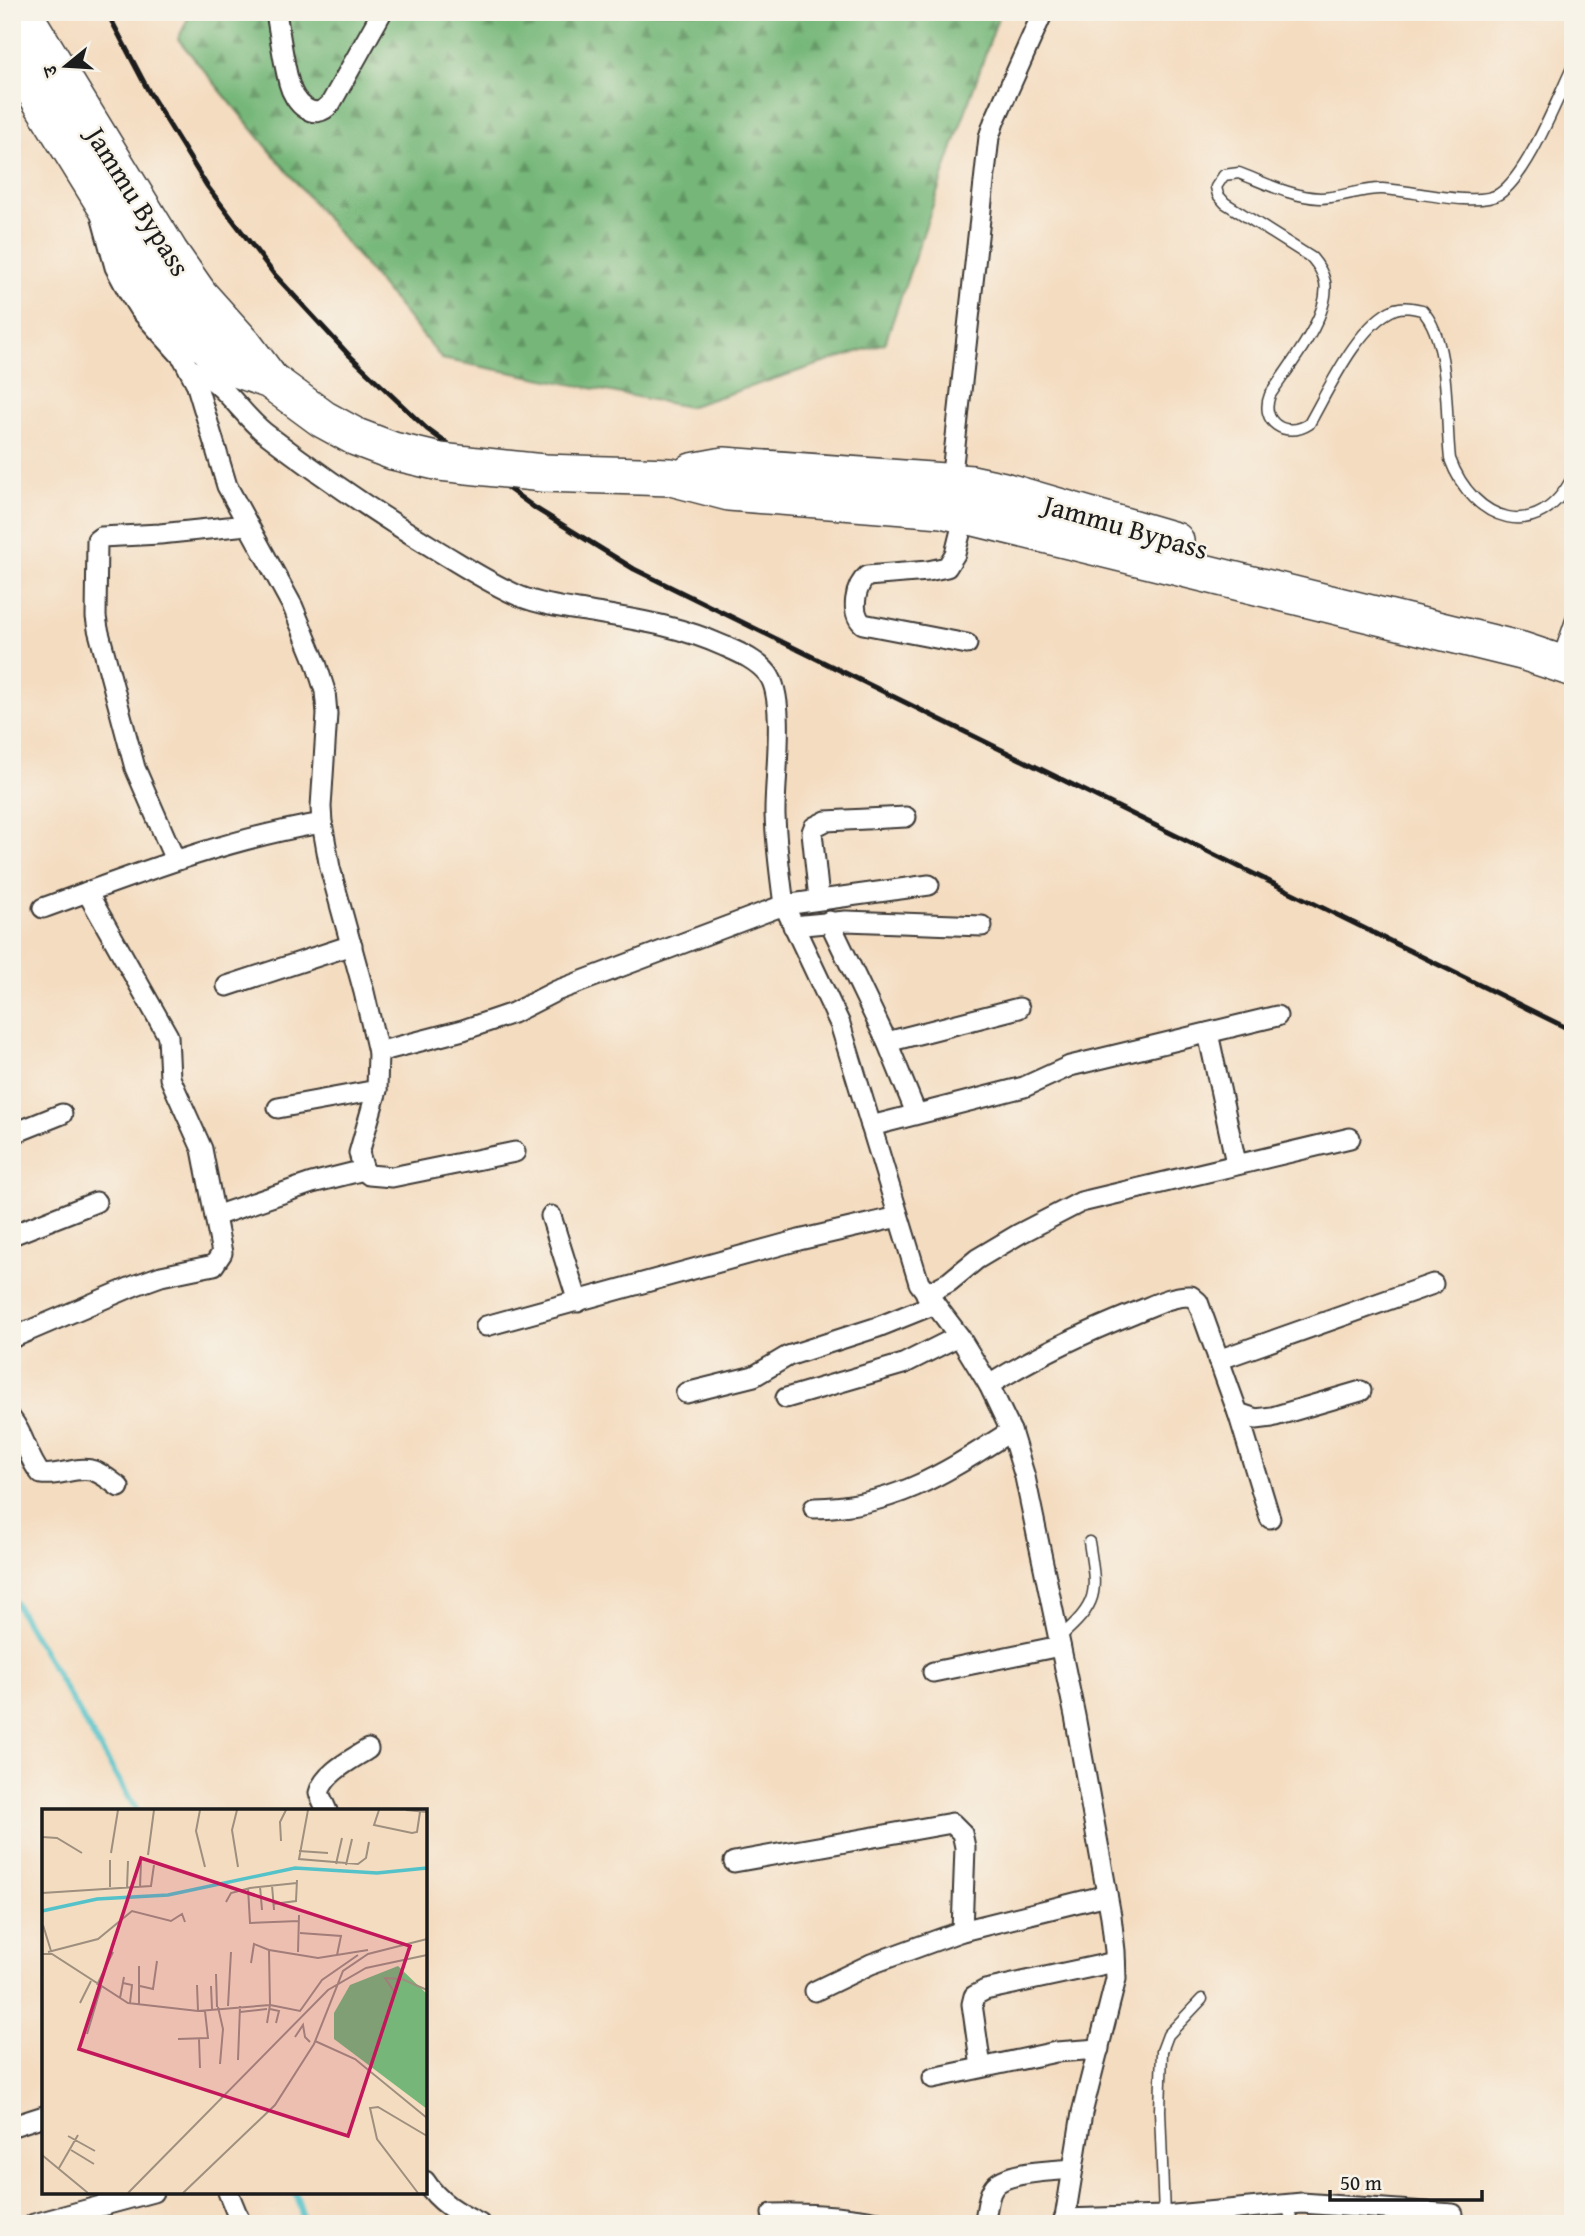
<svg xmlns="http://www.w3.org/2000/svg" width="1585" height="2236" font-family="'Gentium Book Plus','Noto Serif Devanagari',serif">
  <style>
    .forest { fill: url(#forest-firs); stroke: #496a4a; stroke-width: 2 }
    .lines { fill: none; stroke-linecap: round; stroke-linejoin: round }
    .stream { stroke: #54c2c9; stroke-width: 6 }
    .lane-casing { stroke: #3c3935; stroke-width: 13 }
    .street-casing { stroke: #3c3935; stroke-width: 23 }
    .highway-casing { stroke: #3c3935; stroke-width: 40 }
    .lane { stroke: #fff; stroke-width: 10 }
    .street { stroke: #fff; stroke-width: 19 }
    .highway { stroke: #fff; stroke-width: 37 }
    .rail { stroke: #1c1c1c; stroke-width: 5 }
    .highway-bridge-casing { stroke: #3c3935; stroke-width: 40; stroke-linecap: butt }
    .highway-bridge { stroke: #fff; stroke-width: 37 }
    .labels { text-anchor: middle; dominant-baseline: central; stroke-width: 5; stroke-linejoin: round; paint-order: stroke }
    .street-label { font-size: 28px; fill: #1c1c1c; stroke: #f7f3e8 }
    .inset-river { fill: none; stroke: #54c2c9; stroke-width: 3.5 }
    .inset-road { fill: none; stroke: #9e8f7e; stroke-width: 2 }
    .view { fill: #c2185b; fill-opacity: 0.15; stroke: #c2185b; stroke-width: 3.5 }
    .inset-edge { fill: none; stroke: #1c1c1c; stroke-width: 3.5 }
  </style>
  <defs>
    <pattern id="forest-firs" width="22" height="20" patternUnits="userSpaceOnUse" patternTransform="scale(1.75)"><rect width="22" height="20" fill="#76b779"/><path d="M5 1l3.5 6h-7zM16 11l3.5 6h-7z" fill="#609462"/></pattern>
  </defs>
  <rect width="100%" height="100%" fill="#f7f3e8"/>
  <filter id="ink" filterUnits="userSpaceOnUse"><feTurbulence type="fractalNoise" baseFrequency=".0143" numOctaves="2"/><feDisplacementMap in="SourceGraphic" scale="14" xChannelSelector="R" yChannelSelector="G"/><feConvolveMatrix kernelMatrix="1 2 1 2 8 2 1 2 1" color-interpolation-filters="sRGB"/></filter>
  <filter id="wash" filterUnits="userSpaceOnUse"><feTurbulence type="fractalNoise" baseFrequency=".00686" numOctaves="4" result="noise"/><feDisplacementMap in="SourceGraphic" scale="28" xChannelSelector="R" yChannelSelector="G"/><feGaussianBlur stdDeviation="1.57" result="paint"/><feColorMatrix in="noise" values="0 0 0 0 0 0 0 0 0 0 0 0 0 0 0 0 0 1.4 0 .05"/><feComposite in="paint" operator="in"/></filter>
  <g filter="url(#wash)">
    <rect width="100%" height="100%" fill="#f4dcc0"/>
    <!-- forest -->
    <polygon class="forest" points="191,12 1000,12 885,343 688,407 442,359 178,39"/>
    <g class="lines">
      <!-- stream -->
      <g class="stream">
        <polyline points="12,1598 137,1811"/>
        <polyline points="295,2192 305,2224"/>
      </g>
    </g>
  </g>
  <g filter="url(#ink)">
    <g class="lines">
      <defs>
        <g id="lane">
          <path d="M1573,66c-16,33 -45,109 -74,128 -21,14 -89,-4 -116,-5 -21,-1 -42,9 -63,9 -28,-1 -55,-15 -81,-25l-15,2 -8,12 2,8 7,8 87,55c6,7 11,15 13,24 6,34 -37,85 -55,113 -11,27 16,44 39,29 19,-33 49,-100 86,-115 9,-3 18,-1 27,1 29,31 23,107 28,149 23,63 89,86 123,17"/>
          <polyline points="1559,655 1573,614"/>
          <path d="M1059,1638c41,-36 38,-45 30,-96"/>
          <polyline points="1285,2203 1294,2224"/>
          <polyline points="1164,2216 1160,2110 1162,2051 1168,2035 1202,1999"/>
        </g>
        <g id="street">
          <path d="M276,12c4,24 7,48 13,71 5,20 25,41 42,20l51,-91"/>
          <polyline points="102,219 115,267 129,293 139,309 183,358 196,383 227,486 293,607 316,663 325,691 327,714 321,807 322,823 330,868 364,992 378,1052 463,1030 513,1013 556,991 784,905 840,1024 919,1283 959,1336 989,1385 1011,1431 1025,1477 1075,1716 1111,1916 1115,1951 1116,1979 1082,2113 1064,2224"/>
          <path d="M189,369c33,8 50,44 76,64 56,43 115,83 175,119 25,15 51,32 79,44 22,9 48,12 72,16 47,8 88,14 133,34 16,7 33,14 44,28 19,25 6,108 7,141 1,30 5,60 9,90l145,-20"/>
          <polyline points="951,482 989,137 994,122 1043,12"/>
          <path d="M965,514l-10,40 -8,13 -19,4 -61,5c-12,10 -17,37 -4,48l104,20"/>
          <polyline points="175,860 135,768 98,629 96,617 97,540 101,537 160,534 247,525"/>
          <polyline points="819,899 812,832 814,827 826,821 906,817"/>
          <path d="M43,908c91,-33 183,-69 279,-85"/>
          <polyline points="829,921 887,1042 916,1113"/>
          <polyline points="793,926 846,921 982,926"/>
          <polyline points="227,986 352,945"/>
          <polyline points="1208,1033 1236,1163"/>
          <polyline points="887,1042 1019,1008"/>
          <polyline points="378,1052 377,1090 359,1153 364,1170 369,1175 392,1177 515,1152"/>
          <polyline points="278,1108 377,1090"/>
          <polyline points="871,1126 1024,1087 1070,1066 1277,1016"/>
          <polyline points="12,1134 62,1114"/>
          <polyline points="215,1216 312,1183 364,1170"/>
          <polyline points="551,1216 578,1302"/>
          <polyline points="12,1235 96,1202"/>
          <polyline points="926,1294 949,1282 977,1259 1019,1234 1081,1202 1350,1138"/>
          <polyline points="486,1326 799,1240 898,1217"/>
          <polyline points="12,1338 136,1285 161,1276 214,1265 222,1253 202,1149 170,1078 168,1036 87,892"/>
          <polyline points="1218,1360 1433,1284"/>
          <path d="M989,1385c46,-29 95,-52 145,-72 18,-7 38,-18 57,-17l7,6 40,111 32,105"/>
          <polyline points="686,1393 754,1376 788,1356 878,1327 935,1304"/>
          <polyline points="786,1398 903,1364 959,1336"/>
          <polyline points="1238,1413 1256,1419 1272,1417 1361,1391"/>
          <path d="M12,1420c13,16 16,40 29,54 17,3 37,-9 53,-3 9,3 17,10 25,16"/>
          <path d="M814,1508c81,-1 131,-35 197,-77"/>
          <polyline points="933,1672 1060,1646"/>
          <path d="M327,1811l-8,-18c5,-20 32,-33 49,-44"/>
          <polyline points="734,1862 952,1823 962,1833 965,1847 962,1931"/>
          <polyline points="815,1991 871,1964 962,1931 1107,1895"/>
          <polyline points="981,2067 972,2004 974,1996 985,1990 1115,1962"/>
          <polyline points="933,2078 1056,2052 1099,2049"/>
          <polyline points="16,2125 44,2116"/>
          <path d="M425,2181c14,22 33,32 55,43"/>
          <polyline points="228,2192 241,2224"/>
          <path d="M772,2214c41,-1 78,2 118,10"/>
          <polyline points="1064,2219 1164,2216 1302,2203 1453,2214"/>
          <polyline points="34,2224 153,2192"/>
          <path d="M984,2224c3,-11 3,-28 10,-37 11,-16 59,-16 79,-18"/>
        </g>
        <g id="highway">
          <polyline points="22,12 169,252 199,295 243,344 267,376"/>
          <polyline points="12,54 161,295 195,336 233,367 270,380 323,419 356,437 393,451 440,462"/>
          <polyline points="692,472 724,466 972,484 1000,490 1175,541"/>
          <polyline points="543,473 671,477 729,492 942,509 1522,651 1573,668"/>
        </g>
      </defs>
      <!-- lane casing -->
      <use href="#lane" class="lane-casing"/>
      <!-- street casing -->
      <use href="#street" class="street-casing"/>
      <!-- highway casing -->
      <use href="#highway" class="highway-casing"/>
      <!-- lane -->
      <use href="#lane" class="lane"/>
      <!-- street -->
      <use href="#street" class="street"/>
      <!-- highway -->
      <use href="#highway" class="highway"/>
      <!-- rail -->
      <polyline class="rail" points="107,12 149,92 207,186 274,274 348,354 427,429 535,508 634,569 1573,1031"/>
      <defs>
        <polyline id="highway-bridge" points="440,462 543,473"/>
      </defs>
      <!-- highway-bridge casing -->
      <use href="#highway-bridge" class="highway-bridge-casing"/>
      <!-- highway-bridge -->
      <use href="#highway-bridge" class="highway-bridge"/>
    </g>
  </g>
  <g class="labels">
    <!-- street labels -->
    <g class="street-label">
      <text transform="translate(139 201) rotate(58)">Jammu Bypass</text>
      <text transform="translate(1126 526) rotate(16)">Jammu Bypass</text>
    </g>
  </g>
  <!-- overview -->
  <g transform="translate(42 1809)">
    <rect width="385" height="385" fill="#f4dcc0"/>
    <path d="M356,157l29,28v115l-93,-70v-26l16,-28z" fill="#76b779"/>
    <path class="inset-river" d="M0,102l55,-12 71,-4 127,-27 82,5 50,-5"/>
    <path class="inset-road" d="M158,1l-4,21 9,36M195,1l-5,20 6,37M266,1l-9,49 59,5 8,-6 3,-16M337,1l-5,15 38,8 5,-1 3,-20M364,1l21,2M0,28l15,1 25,15M239,32l-1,-19 6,-12M257,42l29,2M69,44l7,-43M106,46l6,-45M68,51v27M294,55l6,-26M304,56l6,-26M230,76l2,25M218,77l2,24M98,78l1,-25M85,79l1,-27M206,79l2,35 49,-2M0,84l109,-7 3,-21M184,93l5,-9 19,-5 47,-5M231,95l23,-3 1,-21M1,116l8,26M258,124l41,3 -4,19M6,143l50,-13 34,-28 39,10 11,-7 3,8M256,143l1,-37M0,145h10l76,49 70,8 72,-6 -1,-55 49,8 50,-8M209,154l3,-19 15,6M97,157v39M174,165l1,33M81,174l9,2 -2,18M55,176l16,-33M155,176l1,26M98,177l13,3 4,-28M169,177l1,23M354,185l-11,-16 17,1 25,11M78,189l4,-21M38,194l11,-22M186,197l3,-54M176,198l5,22 -3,35M228,200l9,2 -3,12M198,203l27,-3M225,214l3,-18 30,6 22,-31 36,-25M45,225l14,-47M253,228l8,-12 2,12 5,5M136,230l30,-1 -3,-27M157,230l1,29M273,232l40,18 72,59M196,251l2,-54M26,327l27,15M29,341l23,14M0,346l46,38M17,359l19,-33M86,384l200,-203 38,-22 61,-13M141,384l92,-88 39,-61 29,-73 25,-17 59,-15M376,384l-41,-54 -7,-31 8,-1 49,29"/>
    <path class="view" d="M99,49l269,88 -62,190 -269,-87z"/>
    <rect width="385" height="385" class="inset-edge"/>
  </g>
  <!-- margin -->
  <rect width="1585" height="2236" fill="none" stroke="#f7f3e8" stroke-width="42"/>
  <!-- north arrow -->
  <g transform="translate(66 66) rotate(252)" stroke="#f7f3e8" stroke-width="5" paint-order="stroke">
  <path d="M0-5L12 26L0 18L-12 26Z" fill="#1c1c1c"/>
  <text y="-10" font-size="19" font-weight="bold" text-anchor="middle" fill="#1c1c1c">उ</text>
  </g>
  <!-- scale -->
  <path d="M1330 2190v10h152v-10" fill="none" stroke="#1c1c1c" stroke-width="3.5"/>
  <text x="1340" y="2190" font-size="21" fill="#1c1c1c" stroke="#f7f3e8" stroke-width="5" paint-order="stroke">50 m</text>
</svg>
